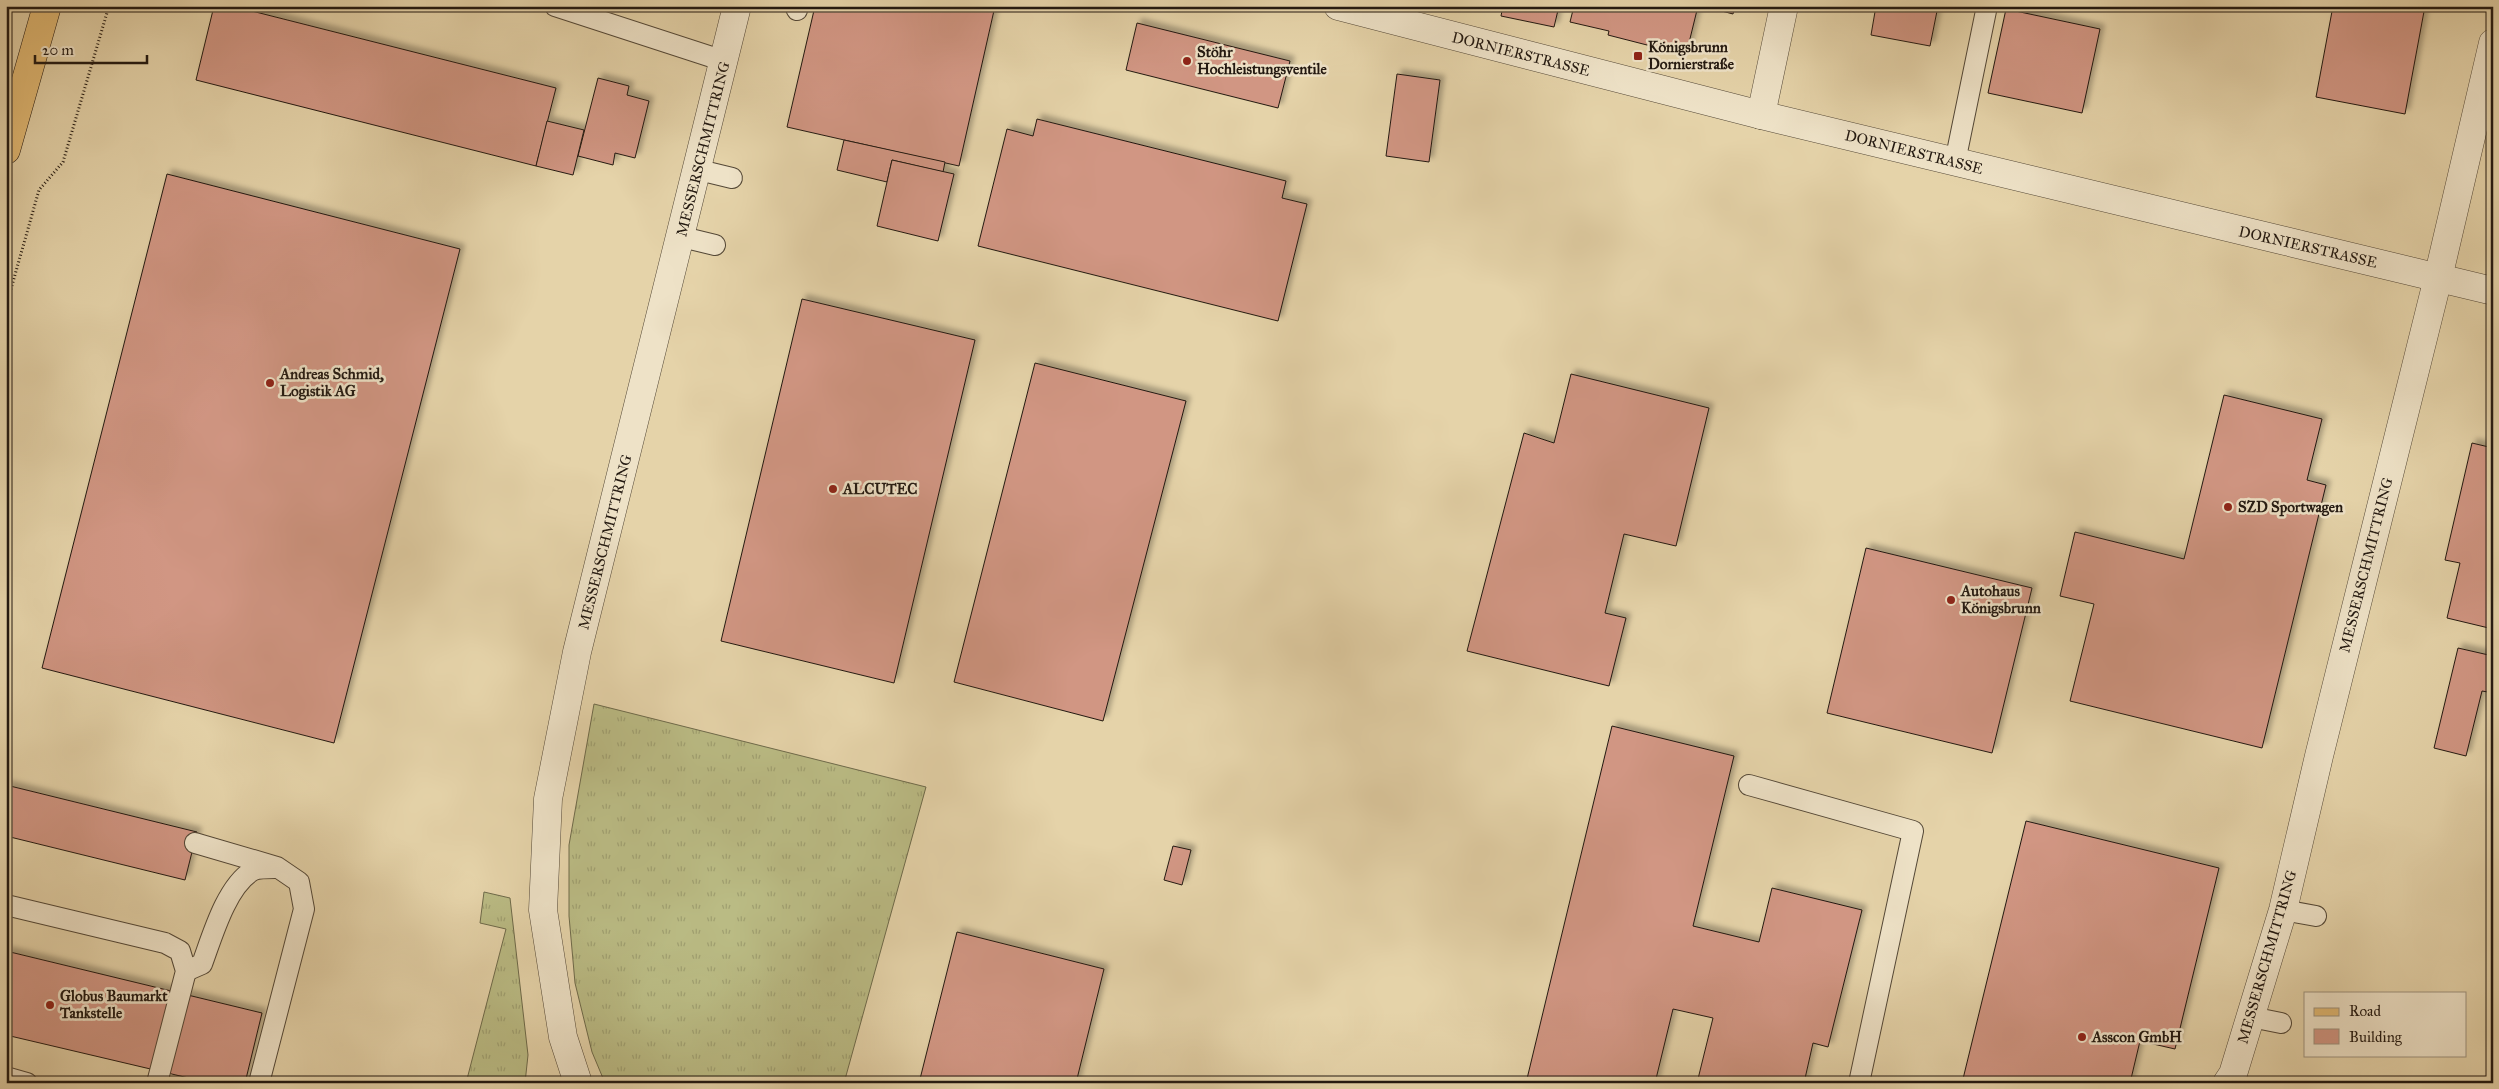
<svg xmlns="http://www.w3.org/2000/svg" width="2499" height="1089" font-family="'IM FELL Great Primer',serif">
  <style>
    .grass { fill: url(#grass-tufts); stroke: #6e6a4a }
    .building { fill: #d19683; stroke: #231911; filter: url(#shadow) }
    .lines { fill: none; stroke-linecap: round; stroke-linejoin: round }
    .lane-casing { stroke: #544837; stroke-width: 22 }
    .street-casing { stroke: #544837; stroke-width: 29 }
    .primary-casing { stroke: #231911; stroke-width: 29 }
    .path { stroke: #231911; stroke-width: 3; stroke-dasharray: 1 2.5; stroke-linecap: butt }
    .lane { stroke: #eee2c7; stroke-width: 20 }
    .street { stroke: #eee2c7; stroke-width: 28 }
    .primary { stroke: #e2ba74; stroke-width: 28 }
    .poi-dot { fill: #8f2418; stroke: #eee2c7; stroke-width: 2 }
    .labels { text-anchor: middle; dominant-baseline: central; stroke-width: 5; stroke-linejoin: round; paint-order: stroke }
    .poi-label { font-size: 15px; font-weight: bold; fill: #231911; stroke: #eee2c7; text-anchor: start }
    .street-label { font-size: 15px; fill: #231911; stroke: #eee2c7 }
  </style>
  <defs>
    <pattern id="grass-tufts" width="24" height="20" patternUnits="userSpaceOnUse" patternTransform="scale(1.25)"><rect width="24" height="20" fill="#babb84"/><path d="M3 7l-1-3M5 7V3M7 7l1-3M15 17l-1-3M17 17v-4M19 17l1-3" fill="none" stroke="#a0a071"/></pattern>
    <filter id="shadow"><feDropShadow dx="4.5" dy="-4.5" stdDeviation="2.5" flood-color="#0004"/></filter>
  </defs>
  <rect width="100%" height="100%" fill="#e5d3a9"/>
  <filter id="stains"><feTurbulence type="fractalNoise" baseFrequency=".004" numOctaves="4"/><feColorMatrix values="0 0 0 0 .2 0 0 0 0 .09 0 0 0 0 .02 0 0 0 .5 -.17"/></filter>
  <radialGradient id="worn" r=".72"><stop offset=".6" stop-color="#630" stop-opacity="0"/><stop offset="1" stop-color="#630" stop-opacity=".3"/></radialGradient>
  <!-- grass -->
  <g class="grass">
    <polygon points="594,704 926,787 844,1083 605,1083 592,1052 575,983 569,916 569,845"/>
    <polygon points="484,892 510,898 528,1055 525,1083 466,1083 506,929 480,923"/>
  </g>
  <!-- building -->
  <g class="building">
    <polygon points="214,6 232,6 556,88 536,166 196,80"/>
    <polygon points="815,6 995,6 959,166 787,127"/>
    <polygon points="1503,6 1559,6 1554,27 1501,16"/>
    <polygon points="1574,6 1698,6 1686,55 1608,35 1609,31 1570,22"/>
    <polygon points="1703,6 1735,6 1733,14"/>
    <polygon points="1876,6 1938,6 1930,46 1871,35"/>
    <polygon points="2333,6 2425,6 2405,114 2316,97"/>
    <polygon points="2006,9 2100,29 2082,113 1988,93"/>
    <polygon points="1137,23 1290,61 1278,108 1126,70"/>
    <polygon points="1397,74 1440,80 1429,162 1386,156"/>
    <polygon points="598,78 629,86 627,95 649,101 635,158 615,153 613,165 578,156"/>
    <polygon points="1037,119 1286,181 1282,198 1307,204 1278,321 978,246 1007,129 1033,136"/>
    <polygon points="547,121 584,130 573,175 536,166"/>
    <polygon points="844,140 945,162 943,172 892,160 887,182 837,170"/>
    <polygon points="892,160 954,174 938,241 877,226"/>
    <polygon points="167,174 460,249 334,743 42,668"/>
    <polygon points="802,299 975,340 894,683 721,641"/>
    <polygon points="1035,363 1186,401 1103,721 954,682"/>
    <polygon points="1571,374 1709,408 1676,546 1624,534 1605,613 1626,618 1609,686 1467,651 1524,433 1554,443"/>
    <polygon points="2224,395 2322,419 2307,480 2326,485 2262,748 2070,701 2094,604 2060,596 2075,532 2184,559"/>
    <polygon points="2472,443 2493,448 2493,629 2447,618 2460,563 2445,560"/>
    <polygon points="1866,548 2032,588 1992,753 1827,713"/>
    <polygon points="2458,648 2493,656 2493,671 2488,692 2482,691 2466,756 2434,748"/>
    <polygon points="1612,726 1734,756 1693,926 1759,942 1772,888 1862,910 1828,1047 1813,1043 1804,1083 1697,1083 1713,1018 1673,1009 1655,1083 1526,1083"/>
    <polygon points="6,785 197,832 185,880 6,836"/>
    <polygon points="2026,821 2219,868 2175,1049 2140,1041 2130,1083 2050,1083 2038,1080 2037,1083 1962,1083"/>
    <polygon points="1173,846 1191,850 1182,885 1164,880"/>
    <polygon points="957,932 1104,969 1076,1083 919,1083"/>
    <polygon points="6,951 262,1013 245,1083 210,1083 6,1035"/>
  </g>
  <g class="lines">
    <defs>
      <g id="lane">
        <polyline points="555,6 724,61"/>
        <polyline points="795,6 797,10"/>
        <polyline points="1955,162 1987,6"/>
        <polyline points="699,170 732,178"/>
        <polyline points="682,237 715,245"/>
        <polyline points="1749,785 1913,831 1859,1083"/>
        <polyline points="195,843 277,867 299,882 304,909 259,1083"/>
        <polyline points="6,905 165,943 180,951 186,971 157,1083"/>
        <polyline points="2283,910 2316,916"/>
        <path d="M186,971l16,-7c10,-27 24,-77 50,-93 5,-3 16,-3 23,-3"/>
        <polyline points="2251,1017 2281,1023"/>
        <polyline points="6,1077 27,1083"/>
      </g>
      <g id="street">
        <polyline points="1338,6 1761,115 2493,291"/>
        <polyline points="1761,115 1784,6"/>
        <polyline points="578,1083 563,1037 543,910 548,799 577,652 737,6"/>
        <polyline points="2227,1083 2233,1074 2283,910 2319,756 2438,278 2493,43"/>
      </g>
      <polyline id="primary" points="6,150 47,6"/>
    </defs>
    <!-- lane casing -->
    <use href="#lane" class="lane-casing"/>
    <!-- street casing -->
    <use href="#street" class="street-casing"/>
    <!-- primary casing -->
    <use href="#primary" class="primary-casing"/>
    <!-- path -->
    <polyline class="path" points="9,296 39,190 63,162 109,6"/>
    <!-- lane -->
    <use href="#lane" class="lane"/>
    <!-- street -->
    <use href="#street" class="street"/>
    <!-- primary -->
    <use href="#primary" class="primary"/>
  </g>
  <!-- markers -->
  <g class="poi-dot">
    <rect x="1633" y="51" width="10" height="10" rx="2.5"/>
    <circle cx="1187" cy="61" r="5"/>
    <circle cx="270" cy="383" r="5"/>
    <circle cx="833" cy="489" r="5"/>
    <circle cx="2228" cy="507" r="5"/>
    <circle cx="1951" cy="600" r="5"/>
    <circle cx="50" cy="1005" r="5"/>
    <circle cx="2082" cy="1037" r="5"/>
  </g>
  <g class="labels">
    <!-- poi labels -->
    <g class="poi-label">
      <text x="1648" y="47">Königsbrunn<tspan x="1648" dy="17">Dornierstraße</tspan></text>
      <text x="1197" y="52">Stöhr<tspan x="1197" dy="17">Hochleistungsventile</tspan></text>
      <text x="280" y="374">Andreas Schmid,<tspan x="280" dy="17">Logistik AG</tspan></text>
      <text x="843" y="489">ALCUTEC</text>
      <text x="2238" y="507">SZD Sportwagen</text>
      <text x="1961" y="591">Autohaus<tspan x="1961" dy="17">Königsbrunn</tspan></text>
      <text x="60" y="996">Globus Baumarkt<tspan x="60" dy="17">Tankstelle</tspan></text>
      <text x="2092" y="1037">Asscon GmbH</text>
    </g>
    <!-- street labels -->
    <g class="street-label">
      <text transform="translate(1521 54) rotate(14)">DORNIERSTRASSE</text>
      <text transform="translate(703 149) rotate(-76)">MESSERSCHMITTRING</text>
      <text transform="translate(1914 152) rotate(14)">DORNIERSTRASSE</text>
      <text transform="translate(2308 247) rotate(13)">DORNIERSTRASSE</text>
      <text transform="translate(605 542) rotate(-76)">MESSERSCHMITTRING</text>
      <text transform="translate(2366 565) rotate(-76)">MESSERSCHMITTRING</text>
      <text transform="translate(2267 957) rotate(-74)">MESSERSCHMITTRING</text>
    </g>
  </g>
  <!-- margin -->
  <rect width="2499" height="1089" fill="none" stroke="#e5d3a9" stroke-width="25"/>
  <rect x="8" y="8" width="2484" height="1074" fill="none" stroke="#231911" stroke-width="2.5"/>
  <rect x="12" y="12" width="2474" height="1064" fill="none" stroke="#231911"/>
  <!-- legend -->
  <rect x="2304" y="992" width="162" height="65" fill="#eee2c7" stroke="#9d927e"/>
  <rect x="2314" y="1008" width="25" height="8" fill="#e2ba74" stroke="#9d927e"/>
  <text x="2349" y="1016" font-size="15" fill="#231911">Road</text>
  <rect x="2314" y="1029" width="25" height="15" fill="#d19683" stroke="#9d927e"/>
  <text x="2349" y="1042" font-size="15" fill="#231911">Building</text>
  <!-- scale -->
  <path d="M35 55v8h112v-8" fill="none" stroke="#231911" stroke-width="2.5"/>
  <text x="42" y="55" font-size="15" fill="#231911" stroke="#eee2c7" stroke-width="4" paint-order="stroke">20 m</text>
  <rect width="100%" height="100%" filter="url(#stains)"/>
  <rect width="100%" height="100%" fill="url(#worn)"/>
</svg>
